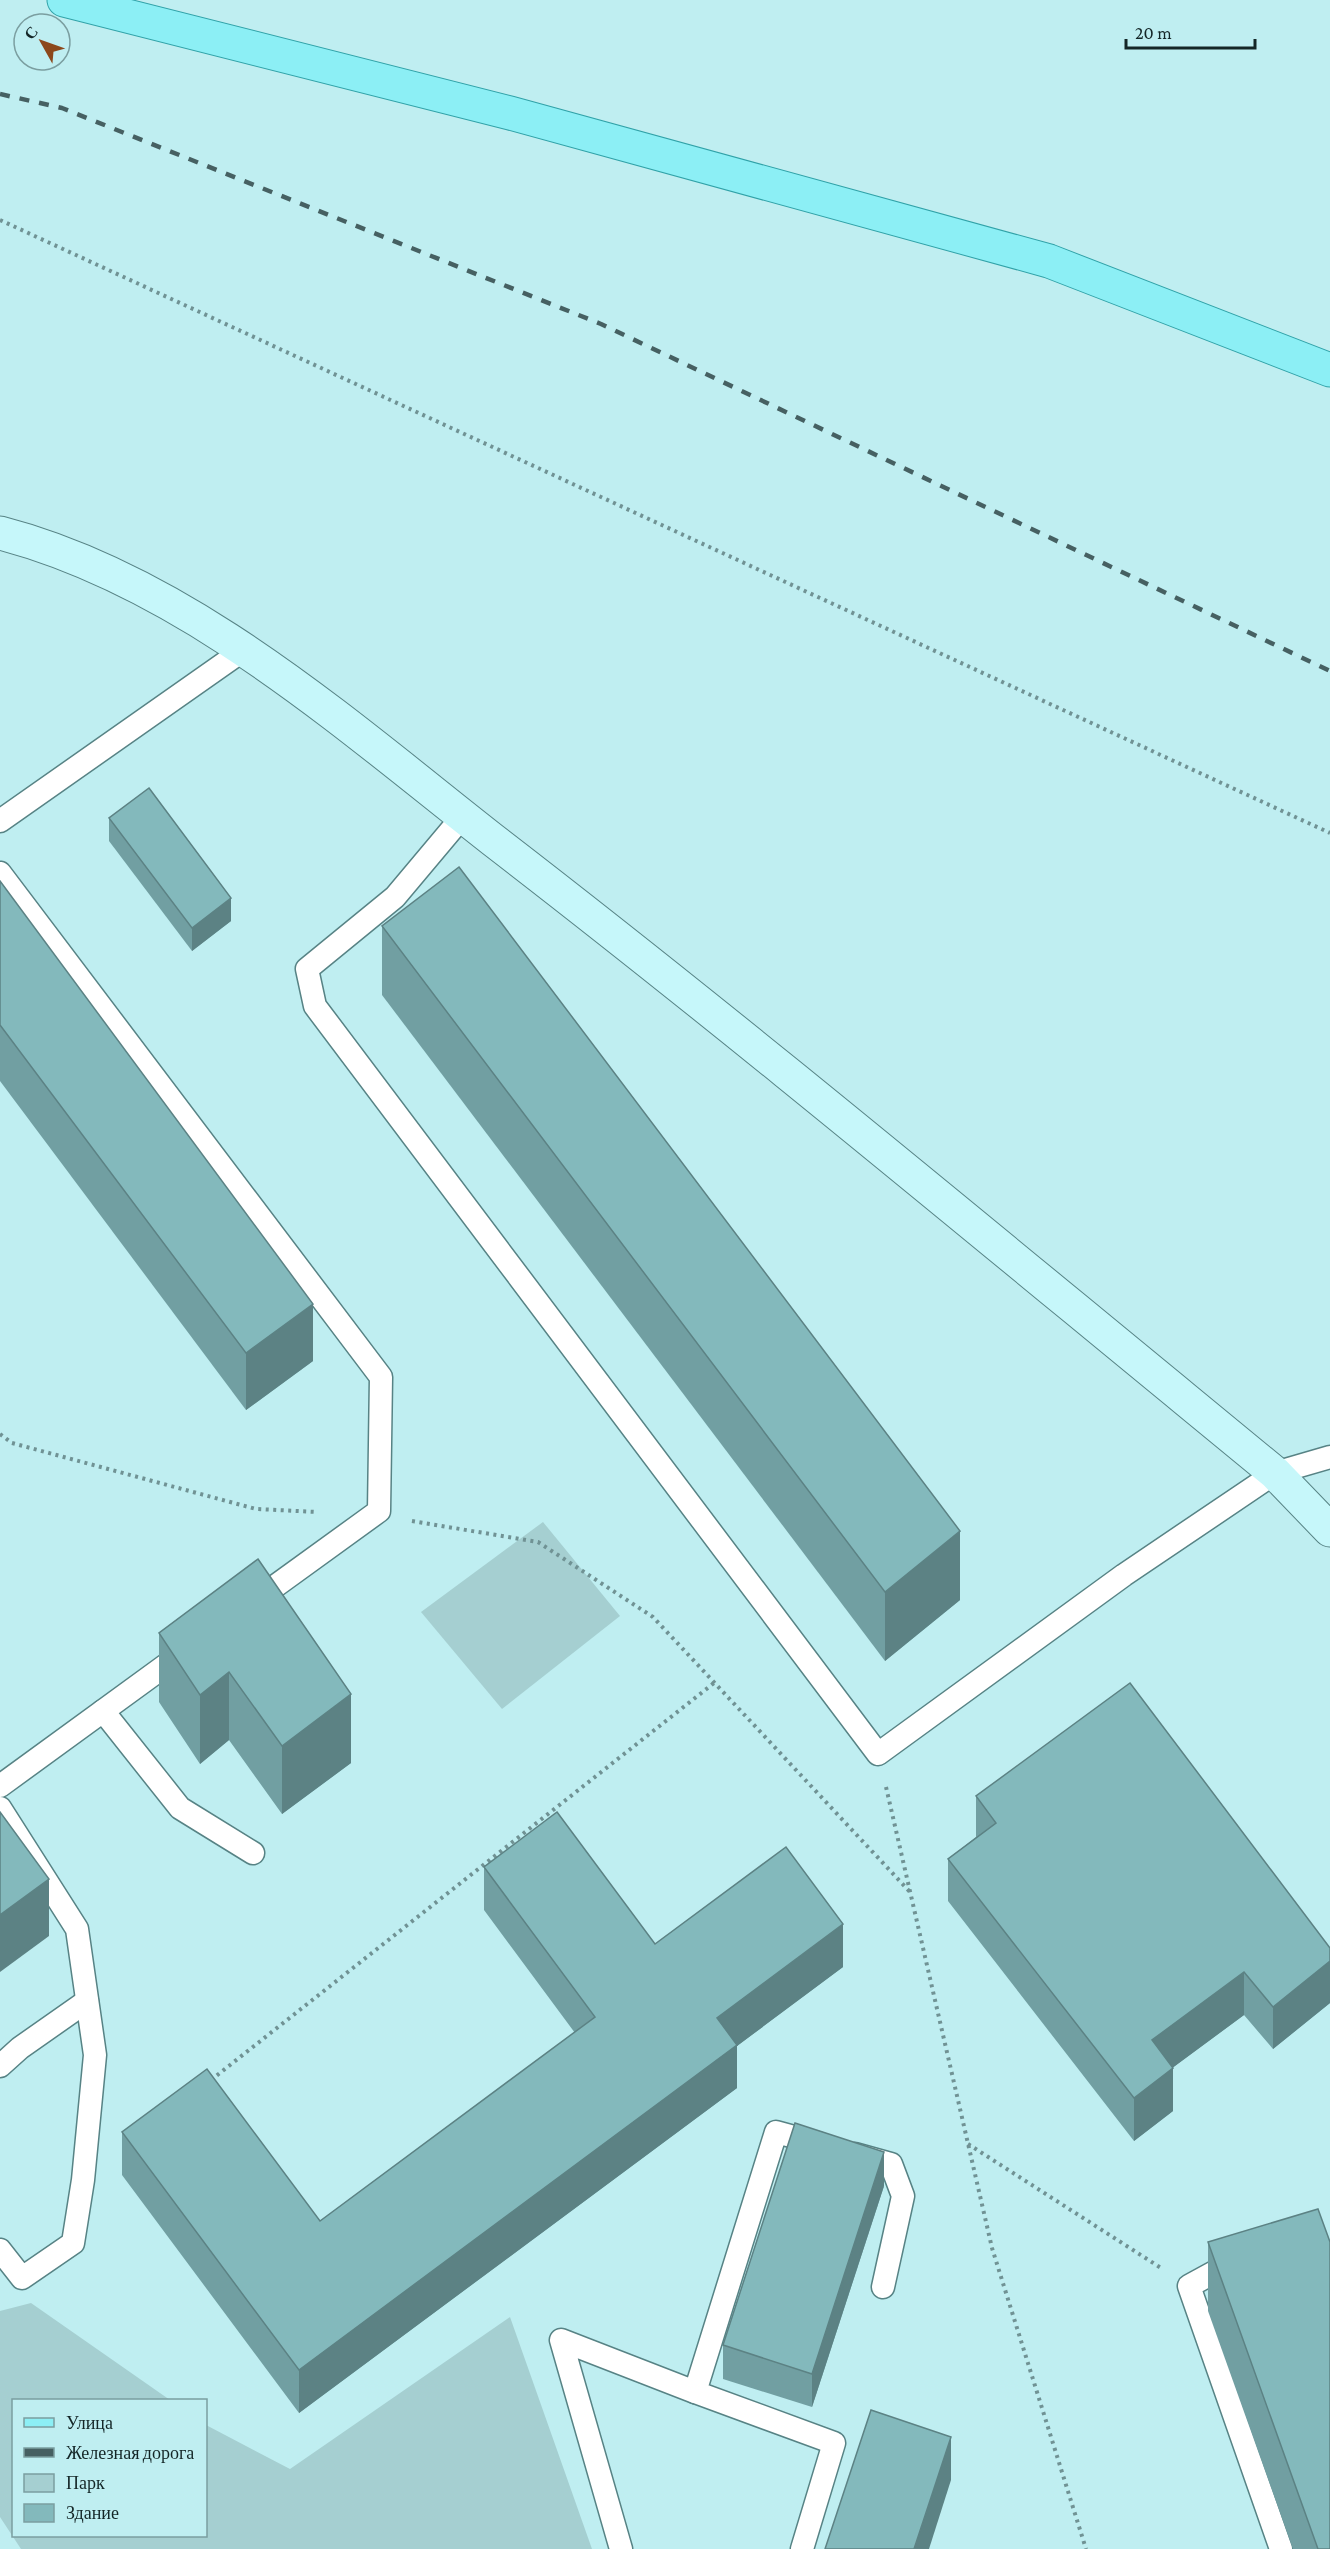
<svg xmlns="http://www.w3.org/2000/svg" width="1330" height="2549" font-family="'Crimson Pro',serif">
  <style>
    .green { fill: #a5cfd1 }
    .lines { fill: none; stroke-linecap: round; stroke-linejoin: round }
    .lane-casing { stroke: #578385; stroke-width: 25 }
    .secondary-casing { stroke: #578385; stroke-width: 35 }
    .primary-casing { stroke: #31a2a8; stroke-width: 35 }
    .path { stroke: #709294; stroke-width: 4; stroke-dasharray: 3 4.5; stroke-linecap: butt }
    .lane { stroke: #fff; stroke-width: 22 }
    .secondary { stroke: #c6f7fa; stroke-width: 33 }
    .primary { stroke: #8ceff5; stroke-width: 33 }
    .rail { stroke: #466062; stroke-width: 4.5; stroke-dasharray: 10 10; stroke-linecap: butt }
    .wall { fill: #719fa2 }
    .shaded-wall { fill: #5c8284 }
    .building { fill: #83b9bc; stroke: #5c8284; stroke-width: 1.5 }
  </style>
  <rect width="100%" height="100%" fill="#bfeef1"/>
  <!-- green -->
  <g class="green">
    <polygon points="543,1522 620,1616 502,1709 421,1612"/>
    <polygon points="31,2303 170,2400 14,2400 14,2536 206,2536 206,2425 290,2469 510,2317 592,2549 21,2549 0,2517 0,2311"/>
  </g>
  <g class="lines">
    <defs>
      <g id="lane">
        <polyline points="463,816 395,897 307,969 315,1006 878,1754 1124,1575 1275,1473 1330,1457"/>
        <polyline points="0,821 242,651"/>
        <polyline points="0,873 381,1377 379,1511 252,1603"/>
        <polyline points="103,1711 180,1808 253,1853"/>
        <polyline points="0,1786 184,1652"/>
        <polyline points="0,1808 77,1929 95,2055 83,2180 73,2243 22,2278 0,2250"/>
        <polyline points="0,2066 20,2048 87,2001"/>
        <polyline points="855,2154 891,2164 903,2196 883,2287"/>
        <polyline points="1233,2262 1189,2286 1281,2549"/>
        <polyline points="621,2549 561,2340 695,2392"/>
        <polyline points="802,2549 834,2443 695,2392 776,2132 820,2144"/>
      </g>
      <path id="secondary" d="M0,533c185,48 345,191 493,307 235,181 463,371 692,559l90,74 55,57"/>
      <polyline id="primary" points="64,0 510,113 1049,261 1330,370"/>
    </defs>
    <!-- lane casing -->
    <use href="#lane" class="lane-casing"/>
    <!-- secondary casing -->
    <use href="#secondary" class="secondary-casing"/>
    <!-- primary casing -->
    <use href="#primary" class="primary-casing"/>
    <!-- path -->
    <g class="path">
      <polyline points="0,220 1330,833"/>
      <polyline points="0,1434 12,1443 256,1509 318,1512"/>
      <polyline points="412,1521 538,1542 653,1617 911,1893"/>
      <polyline points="886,1787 992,2248 1086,2549"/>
      <polyline points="211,2080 714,1683"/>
      <polyline points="968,2144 1161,2268"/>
    </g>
    <!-- lane -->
    <use href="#lane" class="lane"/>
    <!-- secondary -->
    <use href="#secondary" class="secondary"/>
    <!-- primary -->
    <use href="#primary" class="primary"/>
    <!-- rail -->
    <polyline class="rail" points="0,94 62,108 601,324 1330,671"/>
  </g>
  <!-- wall -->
  <g class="wall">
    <polygon points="109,818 231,921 192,951 109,841"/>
    <polygon points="0,881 313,1361 246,1410 0,1081"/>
    <polygon points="382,926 960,1600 885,1661 382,995"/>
    <polygon points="258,1559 351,1763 282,1814 229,1740 200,1764 159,1702 159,1633"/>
    <polygon points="976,1796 1330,1948 1330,2003 1273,2049 1244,2015 1172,2068 1173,2111 1134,2141 948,1901 948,1859 976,1837"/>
    <polygon points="484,1867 655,1944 843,1967 737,2046 737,2088 299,2413 122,2175 122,2132 320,2221 575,2033 484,1910"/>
    <polygon points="884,2186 812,2407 723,2379 723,2345"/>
    <polygon points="1208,2242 1330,2549 1293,2549 1208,2311"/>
  </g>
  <!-- shaded-wall -->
  <g class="shaded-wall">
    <polygon points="231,898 231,921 192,951 192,928"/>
    <polygon points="313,1304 313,1361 246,1410 246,1353"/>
    <polygon points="960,1531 960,1600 885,1661 885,1592"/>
    <polygon points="229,1672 229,1740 200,1764 200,1695"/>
    <polygon points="351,1694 351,1763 282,1814 282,1746"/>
    <polygon points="49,1879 49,1936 0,1972 0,1915"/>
    <polygon points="843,1924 843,1967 737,2046 737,2088 299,2413 299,2370 717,2018"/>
    <polygon points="1330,1961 1330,2003 1273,2049 1273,2007"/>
    <polygon points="1244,1972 1244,2015 1152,2083 1152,2040"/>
    <polygon points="1173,2068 1173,2111 1134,2141 1134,2098"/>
    <polygon points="884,2152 884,2186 812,2407 812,2374"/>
    <polygon points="951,2437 951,2480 929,2549 914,2549"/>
  </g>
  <!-- building -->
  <g class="building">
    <polygon points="149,788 231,898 192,928 109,818"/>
    <polygon points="459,867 960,1531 885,1592 382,926"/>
    <polygon points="0,881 313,1304 246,1353 0,1025"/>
    <polygon points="258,1559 351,1694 282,1746 229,1672 200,1695 159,1633"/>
    <polygon points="1130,1683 1330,1948 1330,1961 1273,2007 1244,1972 1152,2040 1173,2068 1134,2098 948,1859 996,1823 976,1796"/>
    <polygon points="0,1812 49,1879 0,1915"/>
    <polygon points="557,1812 655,1944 786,1847 843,1924 717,2018 737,2045 299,2370 122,2132 207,2069 320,2221 595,2017 484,1867"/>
    <polygon points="795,2123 884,2152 812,2374 723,2345"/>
    <polygon points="1318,2209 1330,2242 1330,2549 1318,2549 1208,2242"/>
    <polygon points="871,2410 951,2437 914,2549 825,2549"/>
  </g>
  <!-- legend -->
  <rect x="12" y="2399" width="195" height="138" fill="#bfeef1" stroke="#7b9ea0" stroke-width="1.5"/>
  <rect x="24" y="2418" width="30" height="9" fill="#8ceff5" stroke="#7b9ea0" stroke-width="1.5"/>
  <text x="66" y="2429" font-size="18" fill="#142627">Улица</text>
  <rect x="24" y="2448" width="30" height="9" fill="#466062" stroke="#7b9ea0" stroke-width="1.5"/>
  <text x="66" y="2459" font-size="18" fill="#142627">Железная дорога</text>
  <rect x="24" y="2474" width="30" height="18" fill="#a5cfd1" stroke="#7b9ea0" stroke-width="1.5"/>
  <text x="66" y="2489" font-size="18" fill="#142627">Парк</text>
  <rect x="24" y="2504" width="30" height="18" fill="#83b9bc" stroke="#7b9ea0" stroke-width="1.5"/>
  <text x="66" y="2519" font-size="18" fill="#142627">Здание</text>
  <!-- north arrow -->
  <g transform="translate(42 42) rotate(310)"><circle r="28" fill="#bfeef1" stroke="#7b9ea0" stroke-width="1.5"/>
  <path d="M0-4.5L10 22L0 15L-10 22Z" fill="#8c481b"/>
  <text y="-9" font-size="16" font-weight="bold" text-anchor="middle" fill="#142627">С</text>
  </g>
  <!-- scale -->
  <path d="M1126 39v9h129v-9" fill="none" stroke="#142627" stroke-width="3"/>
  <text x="1135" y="39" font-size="18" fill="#142627" stroke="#bfeef1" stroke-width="4.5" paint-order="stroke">20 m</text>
</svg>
